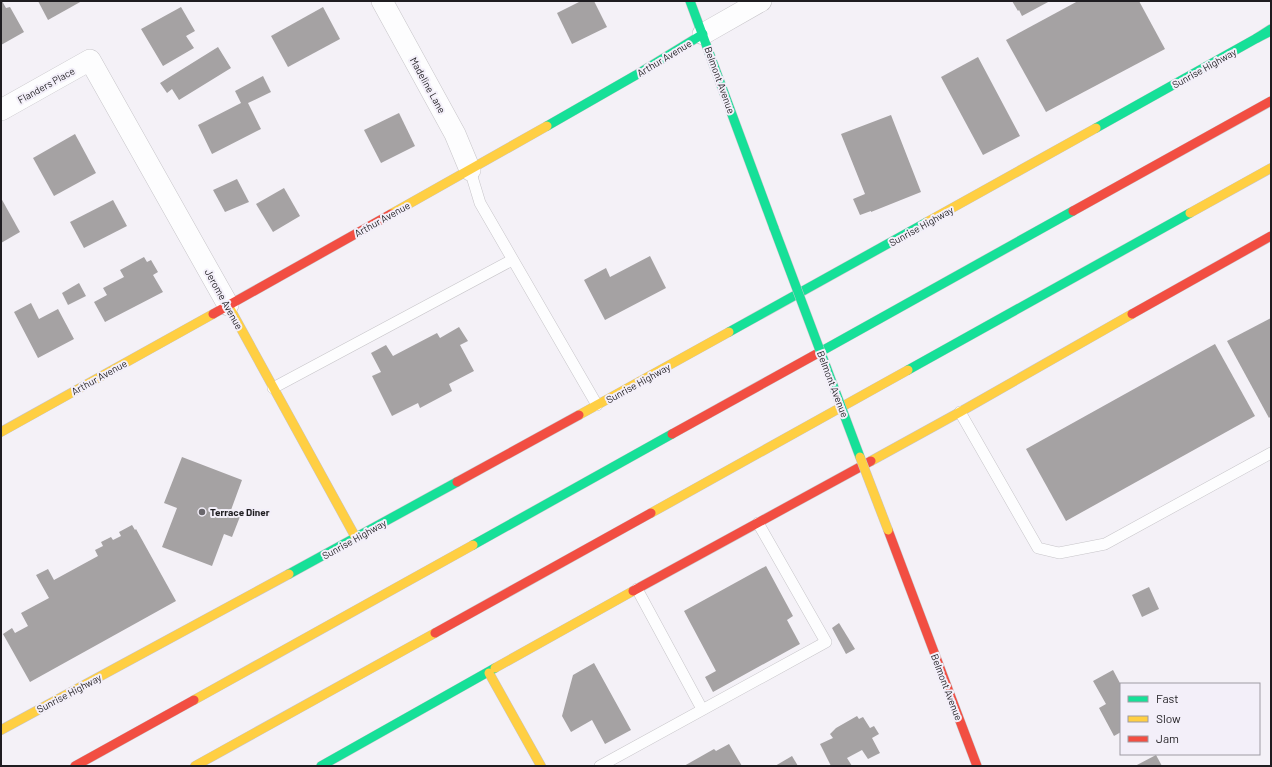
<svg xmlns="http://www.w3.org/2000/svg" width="1272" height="767" font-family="Barlow,sans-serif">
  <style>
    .building { fill: #a5a2a3 }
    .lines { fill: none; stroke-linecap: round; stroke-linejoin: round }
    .lane-casing { stroke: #c7c5c9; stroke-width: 12 }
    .street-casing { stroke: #c7c5c9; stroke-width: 22 }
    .fast-casing { stroke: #c7c5c9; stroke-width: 10 }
    .slow-casing { stroke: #c7c5c9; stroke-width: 10 }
    .jam-casing { stroke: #c7c5c9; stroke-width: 10 }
    .lane { stroke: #fdfdfe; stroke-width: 11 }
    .street { stroke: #fdfdfe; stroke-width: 21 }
    .fast { stroke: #16e098; stroke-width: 9 }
    .slow { stroke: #ffcf43; stroke-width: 9 }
    .jam { stroke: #f24e42; stroke-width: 9 }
    .fast-bridge-casing { stroke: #c7c5c9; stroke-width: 10; stroke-linecap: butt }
    .slow-bridge-casing { stroke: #c7c5c9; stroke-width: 10; stroke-linecap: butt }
    .fast-bridge { stroke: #16e098; stroke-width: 9 }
    .slow-bridge { stroke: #ffcf43; stroke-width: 9 }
    .poi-dot { fill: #6a676c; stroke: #f3eff9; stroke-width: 1.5 }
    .labels { text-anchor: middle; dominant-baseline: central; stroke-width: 4; stroke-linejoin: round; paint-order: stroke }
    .street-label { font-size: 10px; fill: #1f1d21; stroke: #f3eff9 }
    .poi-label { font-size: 10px; font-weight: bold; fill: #1f1d21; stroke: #f3eff9; text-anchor: start }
  </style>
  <rect width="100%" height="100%" fill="#f4f1f7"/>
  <!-- building -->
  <g class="building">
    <polygon points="1,1 2,1 6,8 10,7 24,32 1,45"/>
    <polygon points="38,1 82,1 48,20"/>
    <polygon points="581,1 594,1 607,27 572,44 557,13"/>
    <polygon points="1012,1 1050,1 1022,16 1019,10 1018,11"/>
    <polygon points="1078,1 1139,1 1165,49 1046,112 1006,40"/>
    <polygon points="181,7 195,31 186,36 194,48 163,66 141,29"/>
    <polygon points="323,7 340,39 288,67 271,36"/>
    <polygon points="218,47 231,68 179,100 172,89 167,93 160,83"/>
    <polygon points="978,57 1020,136 983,155 941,77"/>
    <polygon points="263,76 271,92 248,103 261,129 212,154 198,125 241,103 235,91"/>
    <polygon points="399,113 415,146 381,163 364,130"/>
    <polygon points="891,115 921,192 871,212 871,211 860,215 853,199 865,194 841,134"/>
    <polygon points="75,134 96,173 54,196 33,158"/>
    <polygon points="237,179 249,202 225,212 213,190"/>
    <polygon points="284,188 300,216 273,232 256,204"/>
    <polygon points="1,198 20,232 1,243"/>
    <polygon points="113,200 127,226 84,248 70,222"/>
    <polygon points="650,256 666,288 605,320 584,280 606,268 610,277"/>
    <polygon points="144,257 147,262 151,260 158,272 153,275 163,292 105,322 94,302 107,295 103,288 124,277 120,270"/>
    <polygon points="79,283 86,296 68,305 62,293"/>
    <polygon points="31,303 39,319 58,309 74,339 38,358 14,312"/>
    <polygon points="1271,318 1271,416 1269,418 1227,341"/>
    <polygon points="459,327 468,341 460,345 474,371 449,384 452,391 420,408 418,403 392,416 372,376 381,372 371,353 386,345 393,356 437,333 440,338"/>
    <polygon points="1215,344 1255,416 1066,521 1026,449"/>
    <polygon points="182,457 242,480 231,510 241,514 232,537 224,534 212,566 162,547 177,508 164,503"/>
    <polygon points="132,525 135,530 136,529 176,601 30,682 3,634 12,628 15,633 28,626 21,613 49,598 36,575 48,569 54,580 98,556 95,550 103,546 101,542 111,537 113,540 121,536 119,532"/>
    <polygon points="766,566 793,616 787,620 800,644 713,692 705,677 716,671 684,611"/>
    <polygon points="1149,587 1159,609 1142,617 1132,595"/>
    <polygon points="839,623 855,649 846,654 832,628"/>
    <polygon points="594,663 631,730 605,744 592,720 571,732 562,716 573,675"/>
    <polygon points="1113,670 1121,685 1121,732 1114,736 1099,708 1106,704 1093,681"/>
    <polygon points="857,716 859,719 863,717 870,728 874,726 879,734 872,738 880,753 868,759 862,750 847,758 852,766 831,766 820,744 833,738 830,734 836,728"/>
    <polygon points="729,744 742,766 684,766 714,749 716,751"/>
    <polygon points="1156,755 1162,766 1135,766"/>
    <polygon points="792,756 798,766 775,766"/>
  </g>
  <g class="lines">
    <defs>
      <g id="lane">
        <polyline points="470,170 480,203 597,405"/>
        <polyline points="273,388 512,260"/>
        <polyline points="960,412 1038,548 1059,553 1105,544 1271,453"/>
        <polyline points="637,589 702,709"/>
        <polyline points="600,766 826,642 758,523"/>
      </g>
      <g id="street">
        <polyline points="382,1 455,134 470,170"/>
        <polyline points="703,34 761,1"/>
        <polyline points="1,110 90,60 228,305"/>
      </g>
      <g id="fast">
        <polyline points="690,1 774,228"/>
        <polyline points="1257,38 1271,31"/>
        <polyline points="547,126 636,75 703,34"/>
        <polyline points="1096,128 1257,38 1271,29"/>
        <polyline points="729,332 927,222"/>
        <polyline points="820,352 1073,211"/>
        <polyline points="908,370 1190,213"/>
        <polyline points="473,545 672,434"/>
        <polyline points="289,574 457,482"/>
        <polyline points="321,766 495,668"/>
      </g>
      <g id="slow">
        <polyline points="1190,213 1271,168"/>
        <polyline points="391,214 547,126"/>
        <polyline points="927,222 1096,128"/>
        <polyline points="228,305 356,538"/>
        <polyline points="579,415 729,332"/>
        <polyline points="1,432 213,314"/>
        <polyline points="871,461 960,412 1132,314"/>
        <polyline points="651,513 908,370"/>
        <polyline points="495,668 633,591"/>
        <polyline points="489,673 541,766"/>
        <polyline points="194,700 473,545"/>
        <polyline points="1,730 289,574"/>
        <polyline points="195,766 435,633"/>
      </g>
      <g id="jam">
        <polyline points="1073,211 1271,101"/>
        <polyline points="213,314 391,214"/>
        <polyline points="1132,314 1271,236"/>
        <polyline points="672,434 820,352"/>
        <polyline points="457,482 579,415"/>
        <polyline points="888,530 977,766"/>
        <polyline points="633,591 871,461"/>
        <polyline points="435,633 651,513"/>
        <polyline points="75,766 194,700"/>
      </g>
    </defs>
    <!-- lane casing -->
    <use href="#lane" class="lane-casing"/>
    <!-- street casing -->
    <use href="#street" class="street-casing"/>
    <!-- fast casing -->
    <use href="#fast" class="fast-casing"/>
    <!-- slow casing -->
    <use href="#slow" class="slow-casing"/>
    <!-- jam casing -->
    <use href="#jam" class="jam-casing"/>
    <!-- lane -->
    <use href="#lane" class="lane"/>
    <!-- street -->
    <use href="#street" class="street"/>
    <!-- fast -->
    <use href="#fast" class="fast"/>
    <!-- slow -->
    <use href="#slow" class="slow"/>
    <!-- jam -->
    <use href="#jam" class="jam"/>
    <defs>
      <polyline id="fast-bridge" points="774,228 860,457"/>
      <polyline id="slow-bridge" points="860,457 888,530"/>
    </defs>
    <!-- fast-bridge casing -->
    <use href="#fast-bridge" class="fast-bridge-casing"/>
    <!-- slow-bridge casing -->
    <use href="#slow-bridge" class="slow-bridge-casing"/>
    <!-- fast-bridge -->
    <use href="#fast-bridge" class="fast-bridge"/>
    <!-- slow-bridge -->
    <use href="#slow-bridge" class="slow-bridge"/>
  </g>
  <!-- markers -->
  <circle class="poi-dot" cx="202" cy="512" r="4"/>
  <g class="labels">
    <!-- street labels -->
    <g class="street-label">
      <text transform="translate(664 58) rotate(-31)">Arthur Avenue</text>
      <text transform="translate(1204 68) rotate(-29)">Sunrise Highway</text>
      <text transform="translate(720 80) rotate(70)">Belmont Avenue</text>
      <text transform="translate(46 85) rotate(-29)">Flanders Place</text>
      <text transform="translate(428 85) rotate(61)">Madeline Lane</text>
      <text transform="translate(382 219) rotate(-29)">Arthur Avenue</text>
      <text transform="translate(921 226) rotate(-29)">Sunrise Highway</text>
      <text transform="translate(224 299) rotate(61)">Jerome Avenue</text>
      <text transform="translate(99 377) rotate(-29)">Arthur Avenue</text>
      <text transform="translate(638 383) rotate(-29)">Sunrise Highway</text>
      <text transform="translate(833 384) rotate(69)">Belmont Avenue</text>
      <text transform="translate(354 539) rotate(-29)">Sunrise Highway</text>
      <text transform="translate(947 687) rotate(69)">Belmont Avenue</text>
      <text transform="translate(69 693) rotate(-28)">Sunrise Highway</text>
    </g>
    <!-- poi labels -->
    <g class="poi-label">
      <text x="210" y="512">Terrace Diner</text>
    </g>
  </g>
  <!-- border -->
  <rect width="1272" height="767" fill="none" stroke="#1f1d21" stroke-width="4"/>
  <!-- legend -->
  <rect x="1120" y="683" width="140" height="72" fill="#f3eff9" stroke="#9e9ba3"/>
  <rect x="1128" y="696" width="20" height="6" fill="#16e098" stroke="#9e9ba3"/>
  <text x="1156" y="703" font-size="12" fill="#1f1d21">Fast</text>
  <rect x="1128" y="716" width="20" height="6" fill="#ffcf43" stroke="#9e9ba3"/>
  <text x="1156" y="723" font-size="12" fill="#1f1d21">Slow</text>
  <rect x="1128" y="736" width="20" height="6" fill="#f24e42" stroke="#9e9ba3"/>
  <text x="1156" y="743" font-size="12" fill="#1f1d21">Jam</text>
</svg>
